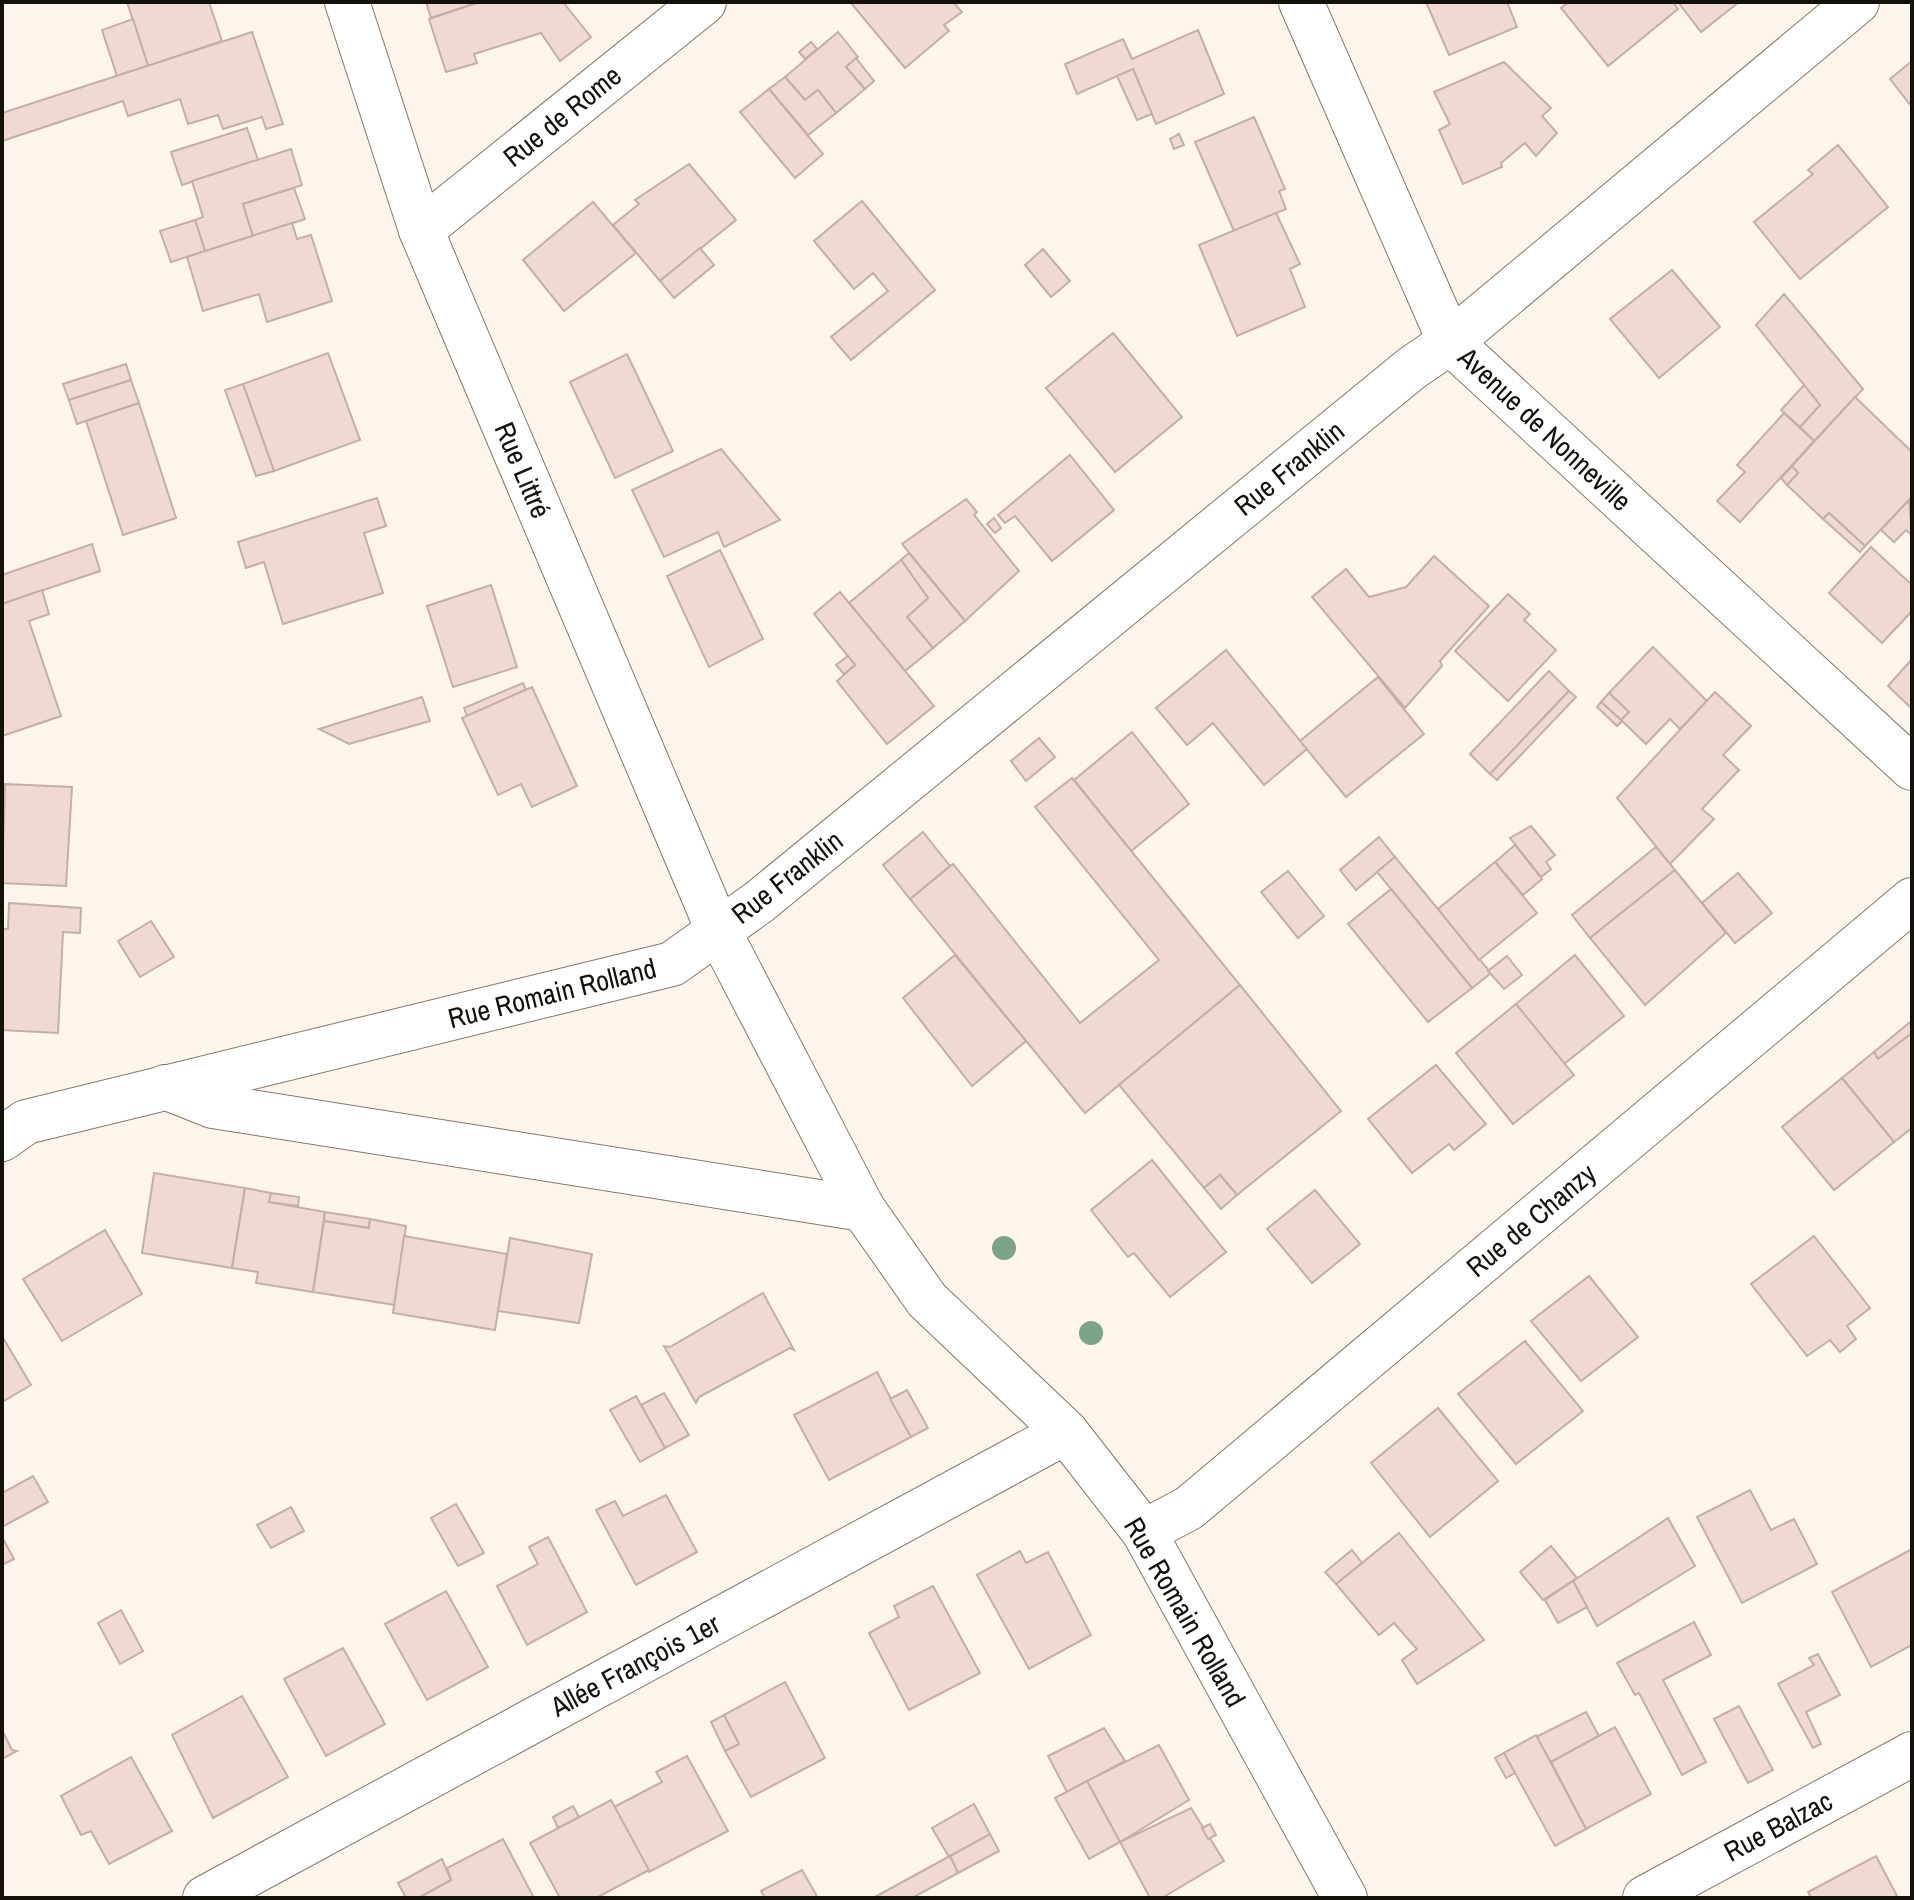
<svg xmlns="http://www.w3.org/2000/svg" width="1914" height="1900" font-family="'Archivo Narrow',sans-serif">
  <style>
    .building { fill: #f0d9d2; stroke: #c4aea7; stroke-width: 2 }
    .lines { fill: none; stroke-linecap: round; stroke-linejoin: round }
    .minor-casing { stroke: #847768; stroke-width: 46 }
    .tertiary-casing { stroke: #847768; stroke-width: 46 }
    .minor { stroke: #fff; stroke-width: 44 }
    .tertiary { stroke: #fff; stroke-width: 44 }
    .tree { fill: #7ca489 }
    .labels { text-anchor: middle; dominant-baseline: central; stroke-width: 8; stroke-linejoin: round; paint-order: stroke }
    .street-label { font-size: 28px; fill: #14100a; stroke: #fff }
  </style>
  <rect width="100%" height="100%" fill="#fdf5eb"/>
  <!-- building -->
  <g class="building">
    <polygon points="127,2 209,2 222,41 148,66"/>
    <polygon points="426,2 475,2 476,3 431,18"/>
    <polygon points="563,2 591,37 560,61 541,33 474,54 477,63 446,72 429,19 480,2"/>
    <polygon points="953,2 962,12 944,25 949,31 905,68 851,3"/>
    <polygon points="1426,2 1507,2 1517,27 1449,55"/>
    <polygon points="1569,2 1673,2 1678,9 1608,66 1561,8"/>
    <polygon points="1678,2 1739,2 1701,32"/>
    <polygon points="133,19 148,66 117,76 102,30"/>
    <polygon points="1198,30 1224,94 1156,124 1133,69 1077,94 1065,64 1123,39 1132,59"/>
    <polygon points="252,32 283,124 266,129 262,117 223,129 218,115 188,124 180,99 128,116 123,101 2,141 2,113"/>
    <polygon points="838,32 858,57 846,67 865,89 836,113 818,90 805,100 785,77"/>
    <polygon points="811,42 817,49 805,59 799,52"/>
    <polygon points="856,58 874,81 865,89 846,67"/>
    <polygon points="1912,61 1912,107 1890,79"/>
    <polygon points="1504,62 1551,108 1542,116 1557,133 1536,156 1525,143 1501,163 1502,167 1463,184 1439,130 1450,124 1434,92"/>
    <polygon points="1133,69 1152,114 1137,120 1117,76"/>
    <polygon points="785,77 805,100 818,90 836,113 808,135 769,89"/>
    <polygon points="769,89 823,154 795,178 740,112"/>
    <polygon points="1254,117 1285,189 1279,191 1286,209 1234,231 1195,142"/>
    <polygon points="247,128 258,160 182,185 171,152"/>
    <polygon points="1179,134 1184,145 1174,149 1170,139"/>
    <polygon points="1838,145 1888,207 1800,279 1754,222 1813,174 1808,170"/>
    <polygon points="291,149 302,185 243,204 253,236 205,251 195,220 203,217 192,181"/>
    <polygon points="689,164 736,220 660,281 613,225 639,204 635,200"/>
    <polygon points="294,188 305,219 253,236 243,204"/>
    <polygon points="862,201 935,290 851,360 831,337 888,291 873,273 854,289 814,241"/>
    <polygon points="593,202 636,253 564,311 523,260"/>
    <polygon points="1276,213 1300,264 1290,269 1305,307 1237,336 1199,245"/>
    <polygon points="195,220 205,251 171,262 160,231"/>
    <polygon points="292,223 297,239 311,235 332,301 267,322 259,294 203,311 187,257"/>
    <polygon points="700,248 714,265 674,298 660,281"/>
    <polygon points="1043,249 1070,281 1051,297 1025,265"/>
    <polygon points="1672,270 1720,327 1659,378 1610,319"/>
    <polygon points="1784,294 1863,389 1814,441 1800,427 1820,405 1756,325"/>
    <polygon points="1113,333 1182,417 1115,472 1046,388"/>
    <polygon points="328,353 360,440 274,471 243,384"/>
    <polygon points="627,354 673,451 615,478 570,382"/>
    <polygon points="126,364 131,380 69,400 63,384"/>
    <polygon points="131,380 139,403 77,424 69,400"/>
    <polygon points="243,384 274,471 256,476 225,390"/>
    <polygon points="1804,385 1820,405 1800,427 1781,410"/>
    <polygon points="1855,397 1912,452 1912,497 1865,546 1829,513 1823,519 1787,485 1798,473 1792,466"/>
    <polygon points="139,403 176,518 123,535 86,421"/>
    <polygon points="1784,413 1814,441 1740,522 1717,501 1745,472 1737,465"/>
    <polygon points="721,449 780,520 724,547 718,532 664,557 632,490"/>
    <polygon points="1070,455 1114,510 1052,561 1015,516 1005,523 998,515"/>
    <polygon points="1792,466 1798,473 1787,485 1781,478"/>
    <polygon points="377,498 386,526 364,533 383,593 283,624 264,562 246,568 238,542"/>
    <polygon points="966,499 977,512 974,515 1019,571 965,621 902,544"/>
    <polygon points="1909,500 1912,535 1906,530 1894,542 1881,530"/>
    <polygon points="1829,513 1865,546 1860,552 1823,519"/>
    <polygon points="994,518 1001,528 995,533 987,524"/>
    <polygon points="92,544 100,571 2,604 2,575"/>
    <polygon points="1871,547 1912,585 1912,611 1882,643 1829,593"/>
    <polygon points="720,550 763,639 709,667 667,576"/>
    <polygon points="909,553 965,621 933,648 907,617 928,598 901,560"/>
    <polygon points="1434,556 1489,606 1440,661 1442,666 1405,708 1312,597 1346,569 1369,597 1406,587"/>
    <polygon points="901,560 928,598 907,617 933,648 905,671 849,603"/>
    <polygon points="491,585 517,667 453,687 427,606"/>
    <polygon points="42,590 49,614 29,621 61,716 2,736 2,604"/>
    <polygon points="840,592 934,706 887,744 837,681 855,665 814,614"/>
    <polygon points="1508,594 1530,614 1524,620 1556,650 1508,701 1455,651"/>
    <polygon points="1653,647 1707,701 1680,729 1670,719 1646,744 1621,720 1629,712 1609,693"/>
    <polygon points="1226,650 1307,749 1264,785 1213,723 1187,745 1156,708"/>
    <polygon points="848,656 855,665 844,674 836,665"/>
    <polygon points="1912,659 1912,709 1888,686"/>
    <polygon points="1549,671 1569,691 1490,774 1470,754"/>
    <polygon points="1378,677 1424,734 1346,797 1300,741"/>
    <polygon points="523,683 526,690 467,716 464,708"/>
    <polygon points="532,687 577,786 532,807 521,784 498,795 462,718"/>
    <polygon points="1569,691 1576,697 1497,780 1490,774"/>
    <polygon points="1715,692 1751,726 1723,755 1739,770 1702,809 1714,819 1670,864 1617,798"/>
    <polygon points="1609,693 1629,712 1621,720 1601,702"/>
    <polygon points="422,697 430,721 349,744 319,729"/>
    <polygon points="1601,702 1621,720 1622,721 1617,726 1597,707"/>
    <polygon points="1132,732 1189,804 1131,851 1074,780"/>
    <polygon points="1039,738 1055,757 1026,781 1011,761"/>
    <polygon points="1072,778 1240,985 1085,1113 910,899 953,864 1080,1023 1159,960 1035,807"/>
    <polygon points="5,784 72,787 66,886 2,883"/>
    <polygon points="1531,826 1555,855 1546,862 1551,869 1541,877 1510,838"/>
    <polygon points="923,832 950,866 910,899 883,865"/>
    <polygon points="1379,837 1395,857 1356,890 1340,870"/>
    <polygon points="1515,845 1542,879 1523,895 1495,862"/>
    <polygon points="1656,847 1675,870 1590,938 1572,915"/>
    <polygon points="1395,857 1491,973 1472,988 1377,872"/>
    <polygon points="1495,862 1537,913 1479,960 1438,909"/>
    <polygon points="1675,870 1726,933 1645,1005 1590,938"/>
    <polygon points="1288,871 1324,916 1298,938 1261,892"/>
    <polygon points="1738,873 1772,913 1735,943 1702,903"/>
    <polygon points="1391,889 1472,988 1428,1022 1348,924"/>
    <polygon points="9,903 81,908 80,933 63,932 58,1033 2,1030 2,929 8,929"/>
    <polygon points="151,921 174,957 140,977 118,941"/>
    <polygon points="955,955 1026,1041 972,1086 903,998"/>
    <polygon points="1575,955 1624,1016 1564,1064 1516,1004"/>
    <polygon points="1507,956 1522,975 1504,989 1488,971"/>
    <polygon points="1240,985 1341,1111 1237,1195 1220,1175 1204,1188 1119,1085"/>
    <polygon points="1516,1004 1574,1075 1513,1124 1456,1053"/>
    <polygon points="1910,1022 1912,1033 1878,1059 1874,1052"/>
    <polygon points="1912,1033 1912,1128 1894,1142 1842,1078 1874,1052 1878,1059"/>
    <polygon points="1436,1065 1486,1124 1454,1150 1449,1144 1412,1173 1368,1119"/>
    <polygon points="1842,1078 1894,1142 1834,1190 1782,1127"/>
    <polygon points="1152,1160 1226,1252 1170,1297 1134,1253 1128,1257 1091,1210"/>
    <polygon points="154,1173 245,1188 232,1268 142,1253"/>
    <polygon points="1220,1175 1237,1195 1221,1209 1204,1188"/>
    <polygon points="245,1188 271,1193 269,1202 325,1212 313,1292 256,1283 258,1272 232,1268"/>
    <polygon points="1315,1190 1360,1244 1312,1283 1267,1229"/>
    <polygon points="271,1193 299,1197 298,1206 269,1202"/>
    <polygon points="325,1212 370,1219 369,1228 324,1221"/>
    <polygon points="370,1219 406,1226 395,1305 313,1292 324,1221 369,1228"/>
    <polygon points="105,1230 142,1294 62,1341 23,1279"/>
    <polygon points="404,1236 507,1254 495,1330 393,1313"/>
    <polygon points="1814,1236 1870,1308 1847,1326 1856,1339 1840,1352 1830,1340 1807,1356 1751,1284"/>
    <polygon points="510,1238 592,1254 579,1323 498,1311"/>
    <polygon points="1589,1276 1638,1337 1581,1381 1531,1321"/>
    <polygon points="763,1293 794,1350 790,1348 699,1397 696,1403 664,1346 670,1347"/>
    <polygon points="2,1336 31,1385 2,1402"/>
    <polygon points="1525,1341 1583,1411 1516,1464 1458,1394"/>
    <polygon points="877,1372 911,1437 829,1480 794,1415"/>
    <polygon points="907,1390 928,1428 911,1437 890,1399"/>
    <polygon points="664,1393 689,1435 665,1448 641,1405"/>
    <polygon points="636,1396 665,1448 640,1462 610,1410"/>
    <polygon points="1438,1408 1498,1481 1430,1537 1371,1463"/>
    <polygon points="33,1476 48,1502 2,1527 2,1493"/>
    <polygon points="1750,1490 1771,1530 1794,1519 1817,1564 1742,1603 1697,1517"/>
    <polygon points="666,1495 697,1552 636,1585 596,1510 615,1501 623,1516"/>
    <polygon points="456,1504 484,1553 458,1566 431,1518"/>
    <polygon points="291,1507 304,1531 271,1548 257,1525"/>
    <polygon points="1668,1518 1695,1566 1597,1626 1573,1581"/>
    <polygon points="1399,1533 1484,1640 1417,1684 1402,1660 1417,1649 1394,1623 1379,1635 1336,1584"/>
    <polygon points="2,1537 14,1559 2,1565"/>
    <polygon points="548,1537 587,1612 527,1645 497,1586 538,1564 529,1547"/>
    <polygon points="1551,1546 1577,1578 1543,1600 1520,1572"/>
    <polygon points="1912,1549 1912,1645 1871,1667 1832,1592"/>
    <polygon points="1352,1550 1362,1563 1336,1584 1325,1572"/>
    <polygon points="1020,1551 1026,1563 1048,1552 1091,1635 1029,1669 977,1575"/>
    <polygon points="1573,1581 1587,1607 1558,1623 1545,1600"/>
    <polygon points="933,1586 980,1673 909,1710 869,1633 899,1617 894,1606"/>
    <polygon points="446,1591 488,1667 427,1700 385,1624"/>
    <polygon points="121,1610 143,1651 120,1664 98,1623"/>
    <polygon points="1694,1622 1711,1655 1663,1680 1706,1762 1682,1775 1639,1693 1635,1695 1617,1663"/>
    <polygon points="343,1648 385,1724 326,1756 284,1679"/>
    <polygon points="1818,1654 1840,1695 1806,1712 1821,1744 1813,1748 1778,1684 1814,1665 1809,1658"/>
    <polygon points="785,1682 825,1758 751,1797 725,1751 739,1744 724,1715"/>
    <polygon points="242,1696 288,1777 213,1818 172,1735"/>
    <polygon points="1739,1706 1773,1770 1748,1783 1714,1719"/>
    <polygon points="1586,1712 1599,1736 1551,1762 1536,1737"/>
    <polygon points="724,1715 739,1744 725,1751 711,1722"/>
    <polygon points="1615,1727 1651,1794 1586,1829 1551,1762"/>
    <polygon points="1104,1728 1125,1761 1067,1792 1048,1756"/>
    <polygon points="2,1730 12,1750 17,1751 2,1759"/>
    <polygon points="1536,1735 1586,1829 1555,1846 1504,1753"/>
    <polygon points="1159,1745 1189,1800 1120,1842 1087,1781"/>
    <polygon points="1504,1753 1515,1773 1506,1778 1495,1758"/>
    <polygon points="687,1756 728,1831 649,1872 614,1807 662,1782 656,1772"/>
    <polygon points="131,1757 172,1831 109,1864 91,1831 81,1835 61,1796"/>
    <polygon points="1087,1781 1120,1842 1089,1859 1055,1798"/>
    <polygon points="611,1800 649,1870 596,1898 560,1898 530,1843"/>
    <polygon points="974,1804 990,1834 949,1857 932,1828"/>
    <polygon points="573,1806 579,1817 558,1828 553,1817"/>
    <polygon points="1191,1808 1224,1861 1162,1898 1150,1898 1120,1842"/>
    <polygon points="1210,1824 1216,1835 1208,1839 1202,1828"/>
    <polygon points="990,1834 999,1851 958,1873 950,1856"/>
    <polygon points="503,1839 534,1898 418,1898 451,1880 447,1868"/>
    <polygon points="950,1856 958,1873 912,1898 873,1898"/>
    <polygon points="1876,1856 1898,1898 1811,1898 1808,1892"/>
    <polygon points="442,1859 451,1880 418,1898 406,1898 398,1883"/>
    <polygon points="802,1870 818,1898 765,1898 761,1891"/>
  </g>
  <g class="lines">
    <defs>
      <g id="minor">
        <polyline points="347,2 421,230 718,930 863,1209 927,1300 1066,1432 1144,1532 1345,1898"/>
        <polyline points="421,230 704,2"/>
        <polyline points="165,1087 213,1106 863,1209"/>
        <polyline points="2,1139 26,1122 672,964 759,902 1412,368 1450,342 1857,2"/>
        <polyline points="1144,1532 1189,1508 1912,900"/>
        <polyline points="205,1898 1066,1432"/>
        <polyline points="1645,1898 1912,1754"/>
      </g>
      <polyline id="tertiary" points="1301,2 1450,342 1912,768"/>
    </defs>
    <!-- minor casing -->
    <use href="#minor" class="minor-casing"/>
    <!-- tertiary casing -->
    <use href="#tertiary" class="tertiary-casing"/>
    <!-- minor -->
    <use href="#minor" class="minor"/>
    <!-- tertiary -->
    <use href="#tertiary" class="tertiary"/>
  </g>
  <!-- trees -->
  <g class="tree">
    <circle cx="1004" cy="1248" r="12"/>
    <circle cx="1091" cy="1333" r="12"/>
  </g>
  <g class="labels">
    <!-- street labels -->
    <g class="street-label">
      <text transform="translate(562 116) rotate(-39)">Rue de Rome</text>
      <text transform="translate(1545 429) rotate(43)">Avenue de Nonneville</text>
      <text transform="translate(1289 468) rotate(-39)">Rue Franklin</text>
      <text transform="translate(523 470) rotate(67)">Rue Littré</text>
      <text transform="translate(787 877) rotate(-38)">Rue Franklin</text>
      <text transform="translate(552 993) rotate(-14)">Rue Romain Rolland</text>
      <text transform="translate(1531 1220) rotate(-40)">Rue de Chanzy</text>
      <text transform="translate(1185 1612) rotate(60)">Rue Romain Rolland</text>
      <text transform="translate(635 1665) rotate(-28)">Allée François 1er</text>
      <text transform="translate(1778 1826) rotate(-28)">Rue Balzac</text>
    </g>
  </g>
  <!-- border -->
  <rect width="1914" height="1900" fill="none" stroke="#14100a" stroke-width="8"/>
</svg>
